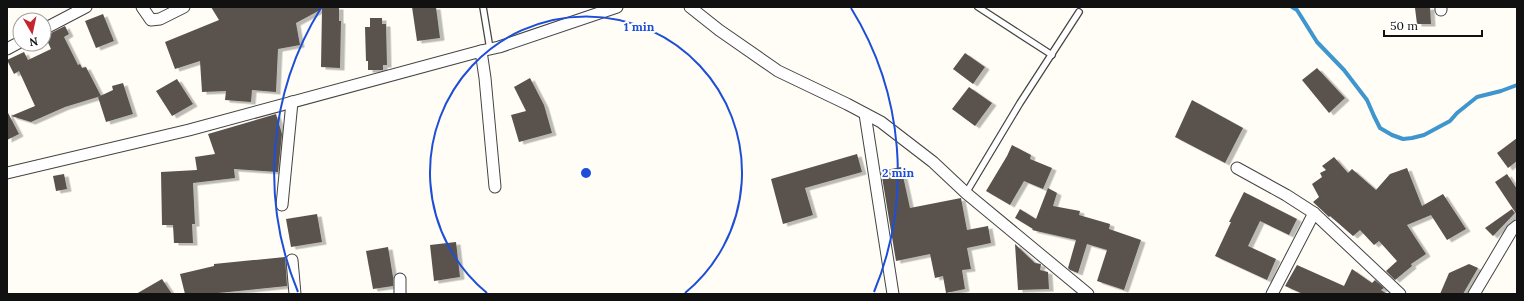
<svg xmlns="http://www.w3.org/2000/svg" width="1524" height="301" font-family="Lora,serif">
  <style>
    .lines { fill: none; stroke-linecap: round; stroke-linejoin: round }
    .stream { stroke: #3f96cf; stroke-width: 4 }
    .building { fill: #5a524d; filter: url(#shadow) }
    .lane-casing { stroke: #444; stroke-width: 8 }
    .street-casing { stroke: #444; stroke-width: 13 }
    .lane { stroke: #fff; stroke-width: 5.5 }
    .street { stroke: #fff; stroke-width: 11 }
    .ring { fill: none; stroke: #1d4ed8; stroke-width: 2 }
    .centre { fill: #1d4ed8; stroke: #fff; stroke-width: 2 }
    .ring-label { font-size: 12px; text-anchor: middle; font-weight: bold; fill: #1d4ed8; stroke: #fff; stroke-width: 4; stroke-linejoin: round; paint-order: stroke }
  </style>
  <defs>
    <filter id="shadow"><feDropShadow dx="4.5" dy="2.5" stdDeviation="0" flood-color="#0004"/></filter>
  </defs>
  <rect width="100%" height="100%" fill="#fffdf5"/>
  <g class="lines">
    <!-- stream -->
    <polyline class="stream" points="1292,7 1297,10 1317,42 1344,70 1367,100 1374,116 1380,128 1392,135 1403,139 1412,138 1424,135 1450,121 1457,113 1477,97 1501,91 1517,85"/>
  </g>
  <!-- building -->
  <g class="building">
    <polygon points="211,7 339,7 339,21 341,21 340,68 321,67 322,9 296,23 300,45 278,49 276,92 252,90 251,102 225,100 226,91 202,92 200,61 175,69 165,42 219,20"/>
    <polygon points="412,7 436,7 440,38 417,41"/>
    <polygon points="1430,7 1431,24 1417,24 1415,8"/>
    <polygon points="103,14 114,41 96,48 85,21"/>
    <polygon points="370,18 382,18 382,24 386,24 387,65 383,65 383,70 368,70 368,61 366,61 365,27 370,27"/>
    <polygon points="65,26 69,34 64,37 78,65 80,64 82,68 86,67 101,96 65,107 31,122 11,116 35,106 19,71 14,74 7,60 24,52 28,60 51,49 45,36"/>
    <polygon points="965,53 985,67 973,84 953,69"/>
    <polygon points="1317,68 1345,98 1329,113 1302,80"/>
    <polygon points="530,78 544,105 552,133 519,142 511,115 526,111 514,87"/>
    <polygon points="177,79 193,104 172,116 156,91"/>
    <polygon points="123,83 133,114 106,122 98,97 113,90 112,86"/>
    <polygon points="969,87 992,103 975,126 952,109"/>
    <polygon points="1192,100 1243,128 1225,163 1175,137"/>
    <polygon points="7,111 19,134 7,140"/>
    <polygon points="276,114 282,134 278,172 234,169 235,178 193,183 195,224 192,224 193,243 174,243 173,225 162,225 161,172 197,170 195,157 215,154 208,134"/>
    <polygon points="1517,138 1517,161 1508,168 1497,153"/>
    <polygon points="1012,145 1031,155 1030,159 1052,168 1043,189 1024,181 1010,205 986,191 1007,156"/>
    <polygon points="857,154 862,172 805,188 813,215 783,224 771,179"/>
    <polygon points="1334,157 1348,173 1352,169 1376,190 1390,174 1407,168 1422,206 1443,194 1466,229 1447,240 1431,215 1407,225 1426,254 1411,264 1412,266 1395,280 1386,271 1397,261 1379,241 1374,245 1360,230 1353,236 1330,216 1329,217 1313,202 1319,197 1312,184 1322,177 1320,173 1326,170 1322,166"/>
    <polygon points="901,167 910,208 961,198 967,230 988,226 991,243 967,248 971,269 962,270 965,289 946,293 943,276 935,278 930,254 896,261 881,171"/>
    <polygon points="64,174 67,189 56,191 53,176"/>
    <polygon points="1507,174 1517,189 1517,215 1495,182"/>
    <polygon points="1048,188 1057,193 1053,206 1080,211 1079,215 1110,224 1109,229 1141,240 1124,290 1097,281 1107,250 1087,244 1078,273 1070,270 1068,268 1076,240 1032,230 1033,229 1015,218 1020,209 1036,219"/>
    <polygon points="1244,192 1297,219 1289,235 1260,221 1248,246 1276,259 1267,280 1215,256 1231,222 1229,222"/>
    <polygon points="1512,209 1515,213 1493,236 1485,228"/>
    <polygon points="317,214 322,242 291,247 286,219"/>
    <polygon points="456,242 460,277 434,281 430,245"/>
    <polygon points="1015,244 1035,263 1041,264 1040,270 1048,272 1049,289 1018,290"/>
    <polygon points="388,247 393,277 393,286 373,289 366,251"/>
    <polygon points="285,257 287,286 208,294 185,294 180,274 214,266 214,264"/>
    <polygon points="1469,264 1478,268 1463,294 1440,294 1449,273"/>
    <polygon points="1297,265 1344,286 1352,269 1372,283 1375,280 1384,288 1381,290 1387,294 1303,294 1285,286"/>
    <polygon points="162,279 172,294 136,294"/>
  </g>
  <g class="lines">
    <defs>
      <g id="lane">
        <polyline points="483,7 490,49"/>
        <polyline points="978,7 1052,55"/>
        <polyline points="966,193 1020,103 1079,12"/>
      </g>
      <g id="street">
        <polyline points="142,7 151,20 160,19 184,7"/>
        <polyline points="690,7 719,30 778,71 847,104 881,122 933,162 966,193 1088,294"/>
        <polyline points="1441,10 1441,7"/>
        <polyline points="44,29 86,7"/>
        <polyline points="7,49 20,42"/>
        <polyline points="481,51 499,47 617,7"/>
        <polyline points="865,114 893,294"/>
        <polyline points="1237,168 1286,195 1314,213 1400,294"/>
        <polyline points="7,173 189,130 481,51 485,78 495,187"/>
        <polyline points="282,205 292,102"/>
        <polyline points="292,260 295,294"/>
        <polyline points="400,279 400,294"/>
        <polyline points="1272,294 1314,213"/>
        <polyline points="1474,294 1512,230 1517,226"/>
      </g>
    </defs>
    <!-- lane casing -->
    <use href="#lane" class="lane-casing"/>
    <!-- street casing -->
    <use href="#street" class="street-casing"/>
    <!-- lane -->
    <use href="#lane" class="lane"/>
    <!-- street -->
    <use href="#street" class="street"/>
  </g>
  <!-- distance rings -->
  <g class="ring">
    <path d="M487 293A156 156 0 1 1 685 293"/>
    <path d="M298 292A312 312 0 0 1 321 8M851 8A312 312 0 0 1 874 292"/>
  </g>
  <circle cx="586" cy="173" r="6" class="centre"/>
  <g class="ring-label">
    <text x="639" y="31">1 min</text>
    <text x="898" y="177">2 min</text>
  </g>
  <!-- border -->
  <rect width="1524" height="301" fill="none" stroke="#111111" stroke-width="16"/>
  <!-- north arrow -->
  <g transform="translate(32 32) rotate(171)"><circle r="19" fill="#ffffff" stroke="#a0a0a0"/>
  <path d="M0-3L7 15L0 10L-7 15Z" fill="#c4262e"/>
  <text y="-6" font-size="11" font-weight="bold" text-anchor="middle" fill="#111111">N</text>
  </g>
  <!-- scale -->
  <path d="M1384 30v6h98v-6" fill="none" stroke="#111111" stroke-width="2"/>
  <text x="1390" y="30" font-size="12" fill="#111111" stroke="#ffffff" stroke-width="3" paint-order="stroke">50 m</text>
</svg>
